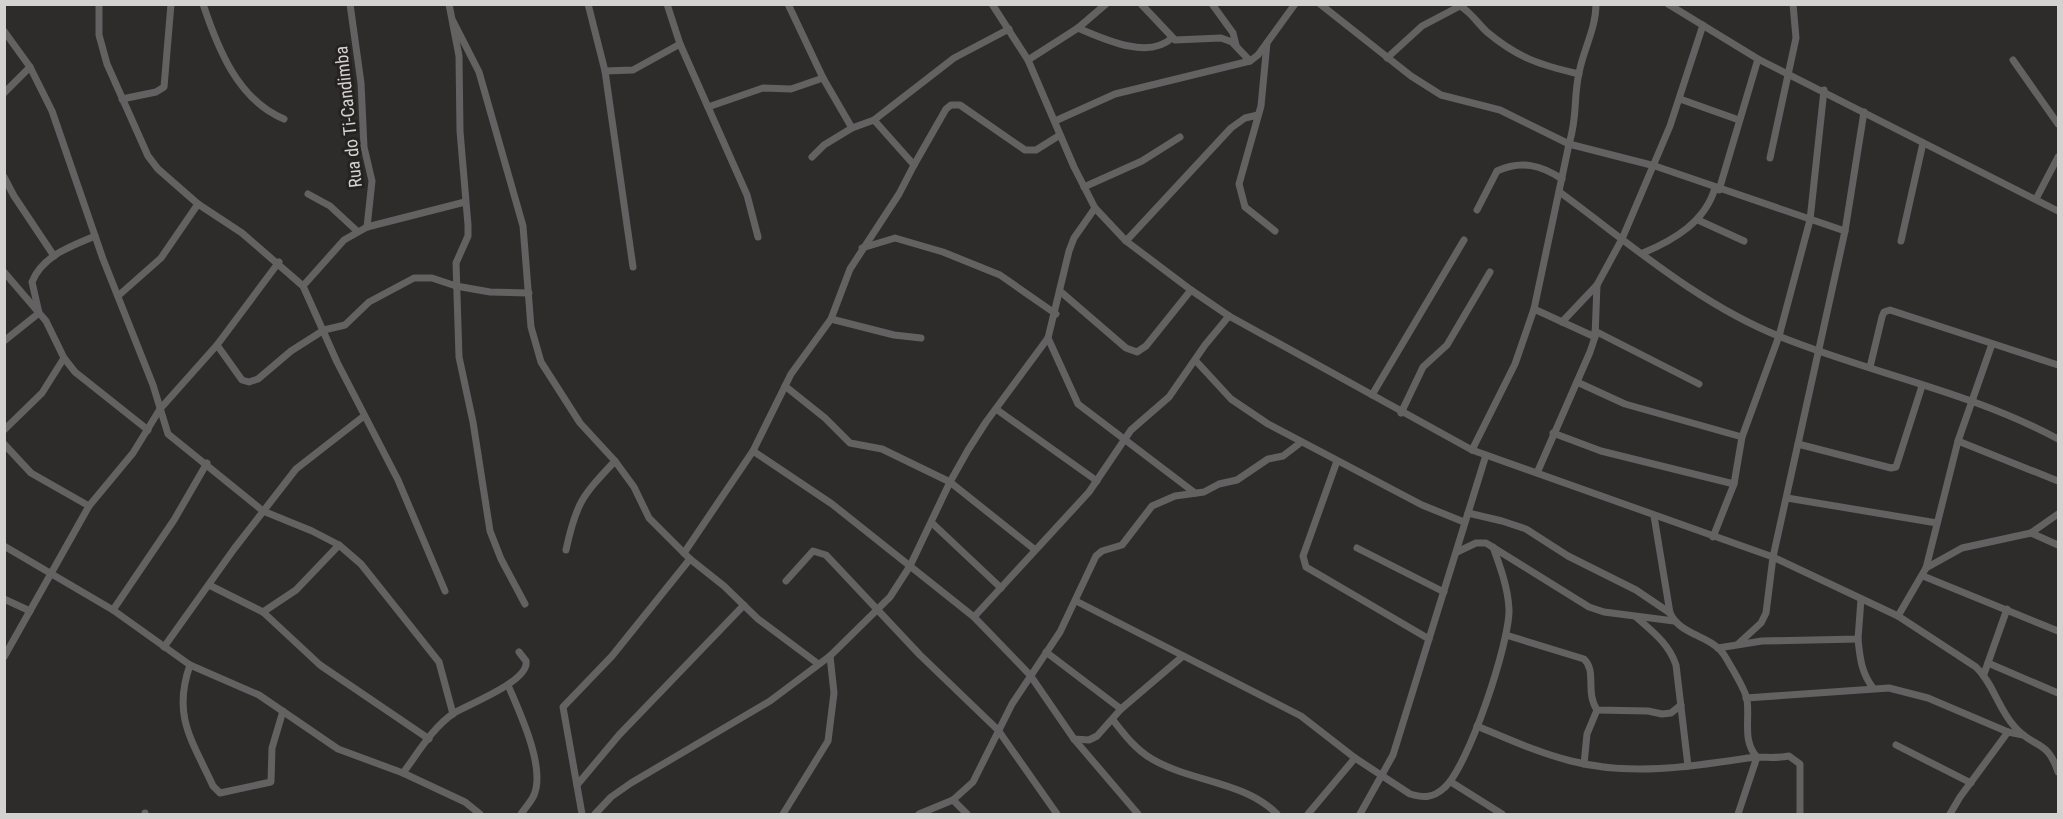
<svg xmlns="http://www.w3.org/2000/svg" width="2063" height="819" font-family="'Roboto Condensed',sans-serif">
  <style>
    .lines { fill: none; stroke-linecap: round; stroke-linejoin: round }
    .minor { stroke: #636161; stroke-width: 7 }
    .labels { text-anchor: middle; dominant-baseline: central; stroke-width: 6; stroke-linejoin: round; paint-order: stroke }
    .street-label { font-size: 18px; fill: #d4d2d1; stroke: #252220 }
  </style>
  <rect width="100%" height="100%" fill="#2e2c2a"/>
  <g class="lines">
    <!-- minor -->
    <g class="minor">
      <polyline points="99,4 99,35 107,64 148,156 158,169 198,204 242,233 303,286 337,362 398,480 445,591"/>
      <path d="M203,4c15,45 35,96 81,115"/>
      <polyline points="350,4 361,83 364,147 372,181 367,227"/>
      <polyline points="449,4 459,56 460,131 468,225 468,236 456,263 459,357 473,422 490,531 501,559 525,604"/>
      <polyline points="588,4 605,71 633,267"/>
      <polyline points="667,4 680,44 747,195 758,237"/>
      <polyline points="788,4 823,78"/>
      <path d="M992,4l36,56 46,107 21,41 31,33 65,49 38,26 243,134 301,107 125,59 78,51c17,16 22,41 38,59 19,23 33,12 44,46"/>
      <polyline points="1141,4 1175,40 1221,38 1232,42 1250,61"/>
      <polyline points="1212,4 1233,33 1236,45"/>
      <polyline points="1320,4 1411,76 1441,95 1500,110 1569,144 1655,166 1845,231"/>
      <polyline points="1668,4 1758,59 2058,211"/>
      <polyline points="453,21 479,72 523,226 531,327 541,362 580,423 615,461 634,487 649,518 690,559 724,586 758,619 817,663"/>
      <path d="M1078,28c26,11 70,32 94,10"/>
      <polyline points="4,31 30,67 52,111 103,259 153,385 168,434 263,511 312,531 339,545 361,564 439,662 453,714"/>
      <polyline points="1267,43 1261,106 1239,184 1245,207 1275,231"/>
      <path d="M1387,58l35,-32 38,-20c11,6 18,18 27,26 31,26 53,33 92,42"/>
      <polyline points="1028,60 1078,28 1106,4"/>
      <polyline points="2013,60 2058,124"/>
      <polyline points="605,71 633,70 680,44"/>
      <polyline points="4,93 30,67"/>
      <polyline points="122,99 156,92 164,87 171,4"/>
      <polyline points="1680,99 1739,120"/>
      <polyline points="708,107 763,88 791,89 823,78 852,128 874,120 954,58 1009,29"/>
      <polyline points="1055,121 1115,94 1250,61 1258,55 1295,4"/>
      <polyline points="812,157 824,145 852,128"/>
      <polyline points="1770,158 1796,38 1793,4"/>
      <polyline points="914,165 946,109 951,105 960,105 1025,150 1036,150 1060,135"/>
      <polyline points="4,177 14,196 54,256"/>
      <polyline points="1084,187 1142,161 1180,137"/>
      <polyline points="1719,190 1758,59"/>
      <path d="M1561,193c69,51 139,112 220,144 92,37 190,55 277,102"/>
      <polyline points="308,194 330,206 357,231"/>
      <polyline points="2036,199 2058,157"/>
      <path d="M1477,210l20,-39c24,-11 44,-6 65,8"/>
      <polyline points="1698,220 1744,241"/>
      <polyline points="1126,241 1231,128 1245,118 1258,115"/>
      <polyline points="1901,241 1923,143"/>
      <polyline points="862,248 895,238 943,252 1000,275 1056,314"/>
      <path d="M1643,253c31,-13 62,-31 72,-65"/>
      <polyline points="4,272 46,321 64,358 75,372 148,430"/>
      <polyline points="303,286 344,240 367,227 465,202"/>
      <polyline points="1061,292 1126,348 1137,352 1146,346 1191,290"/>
      <polyline points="118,296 161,258 198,204"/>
      <polyline points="1534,309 1595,337"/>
      <polyline points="831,319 894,335 921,338"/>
      <polyline points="1562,322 1597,285 1622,239 1670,126 1703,25"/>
      <polyline points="1595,331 1699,384"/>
      <polyline points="1048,338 1078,404 1195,493"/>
      <path d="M4,341l35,-28 -7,-31c10,-26 39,-36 63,-46"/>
      <polyline points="217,345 242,380 249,382 258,379 291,351 324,330 345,325 369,302 414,278 432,278 456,286 490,292 529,293"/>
      <polyline points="1196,361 1231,399 1268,424 1422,505 1464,522"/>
      <polyline points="1870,367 1882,317 1884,312 1890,310 2058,365"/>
      <polyline points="1577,382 1625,404 1742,437"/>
      <polyline points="785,386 825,418 850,443 882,449 950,482 1034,549"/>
      <polyline points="1372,395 1464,240"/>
      <polyline points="996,409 1097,481"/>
      <polyline points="1401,413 1423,367 1447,345 1490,272"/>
      <polyline points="4,430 42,393 64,358"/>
      <polyline points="1553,433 1601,451 1734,484"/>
      <polyline points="1958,441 2058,481"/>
      <polyline points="4,444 31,473 89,506"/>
      <polyline points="1798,444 1891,468 1896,467 1922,386"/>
      <path d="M1472,450l43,-86 19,-55 35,-165c9,-29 4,-44 10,-71 4,-23 17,-44 17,-69"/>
      <polyline points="753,451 832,504 974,617 1030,675 1074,739 1138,814"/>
      <polyline points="1337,461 1303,556 1306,567 1429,639"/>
      <polyline points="1537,473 1590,352 1595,337 1597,285"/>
      <polyline points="1787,498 1937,523"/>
      <polyline points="1468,513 1502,521 1526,529 1568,556 1636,590 1670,613"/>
      <path d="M1654,516l16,97c11,24 44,22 56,45 7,12 18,29 21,41 3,20 -5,42 10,58"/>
      <polyline points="932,523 1001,588"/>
      <polyline points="2031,533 2058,545"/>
      <polyline points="1713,537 1734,484 1742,437 1779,336 1810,220 1824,90"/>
      <polyline points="4,546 113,610 190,665 259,695 338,749 403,773 465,802 480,814"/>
      <polyline points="1357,548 1444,592"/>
      <path d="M566,550c10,-47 16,-54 49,-89"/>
      <polyline points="1457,552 1476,543 1486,543 1589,607 1604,612 1674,621"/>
      <polyline points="684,553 753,451 791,374 831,319 850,269 899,194 914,165 874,120"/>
      <polyline points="1926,568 1962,548 2031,533 2058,514"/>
      <polyline points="1923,576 2058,631"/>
      <polyline points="786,581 813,551 826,555 920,655 998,730 1057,814"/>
      <polyline points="209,585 263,612 320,665 429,739"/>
      <polyline points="4,599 30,611"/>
      <polyline points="1076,601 1301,716 1355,758"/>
      <polyline points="113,610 174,520 207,463"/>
      <polyline points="263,612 296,590 339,545"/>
      <polyline points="1898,616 1926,568 1958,441 1992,344"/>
      <polyline points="974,617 1089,492 1131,430 1169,397 1205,345 1229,316"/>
      <path d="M1636,617c17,15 33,27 40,48l12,101"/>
      <path d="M1506,635l78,24c13,12 1,33 13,51l51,1 14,3 9,-1 10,-8"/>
      <path d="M1858,639c2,19 3,33 15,49"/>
      <polyline points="1738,644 1761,623 1766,613 1773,557 1845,231 1864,112"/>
      <polyline points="164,647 234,549 296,469 364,416"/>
      <polyline points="1718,648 1762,641 1858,639 1861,599"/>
      <polyline points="1046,652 1121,709"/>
      <polyline points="4,657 89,506 133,453 160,409 217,345 279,262"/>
      <polyline points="1988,663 2058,693"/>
      <path d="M190,665c-18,51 2,75 23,121l7,7 51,-11 1,-34 11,-37"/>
      <polyline points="1984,674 2007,609"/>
      <path d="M508,685c11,26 38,82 26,110 -3,7 -9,13 -13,19"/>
      <polyline points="1746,698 1889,688 1928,698 2008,732 2023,735"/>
      <path d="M1113,720c11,14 22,29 39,39 39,23 92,22 125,55"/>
      <path d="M1477,726c31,13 62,27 94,35 58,15 119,6 177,-3 14,-2 27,1 41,-2l11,8v50"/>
      <polyline points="1074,739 1089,740 1097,736 1121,709 1183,656"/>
      <polyline points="1896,745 1971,783"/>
      <polyline points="1584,764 1587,734 1597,710"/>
      <path d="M403,773c15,-20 30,-46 51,-60 15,-9 76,-32 72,-52l-7,-9"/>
      <polyline points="1451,782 1502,814"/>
      <polyline points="577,785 619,735 744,605"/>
      <polyline points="953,800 967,814"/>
      <polyline points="145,814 145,813"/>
      <polyline points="582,814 563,707 612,656 690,559"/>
      <polyline points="595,814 611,797 631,783 770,701 830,656 890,597 910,566 950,482 968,450 986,422 1048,338 1069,251 1074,238 1095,208"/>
      <polyline points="783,814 828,741 834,693 830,656"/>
      <polyline points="919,814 953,800 973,782 1012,704 1060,632 1096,556 1102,551 1122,545 1152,506 1175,496 1204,492 1219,484 1237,480 1268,459 1283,456 1300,443"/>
      <path d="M1308,814l47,-56 55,36c14,4 23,4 34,-6 24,-20 66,-146 65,-179 -1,-21 -9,-43 -16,-62"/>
      <polyline points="1360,814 1393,755 1486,455"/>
      <polyline points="1738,814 1757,757"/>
      <polyline points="1950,814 1960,797 2008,732"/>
    </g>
  </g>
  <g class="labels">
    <!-- street labels -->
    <g class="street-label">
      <text transform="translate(348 117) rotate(-96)">Rua do Ti-Candimba</text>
    </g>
  </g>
  <!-- border -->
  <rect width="2063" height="819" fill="none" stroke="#d4d2d1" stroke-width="12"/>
</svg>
